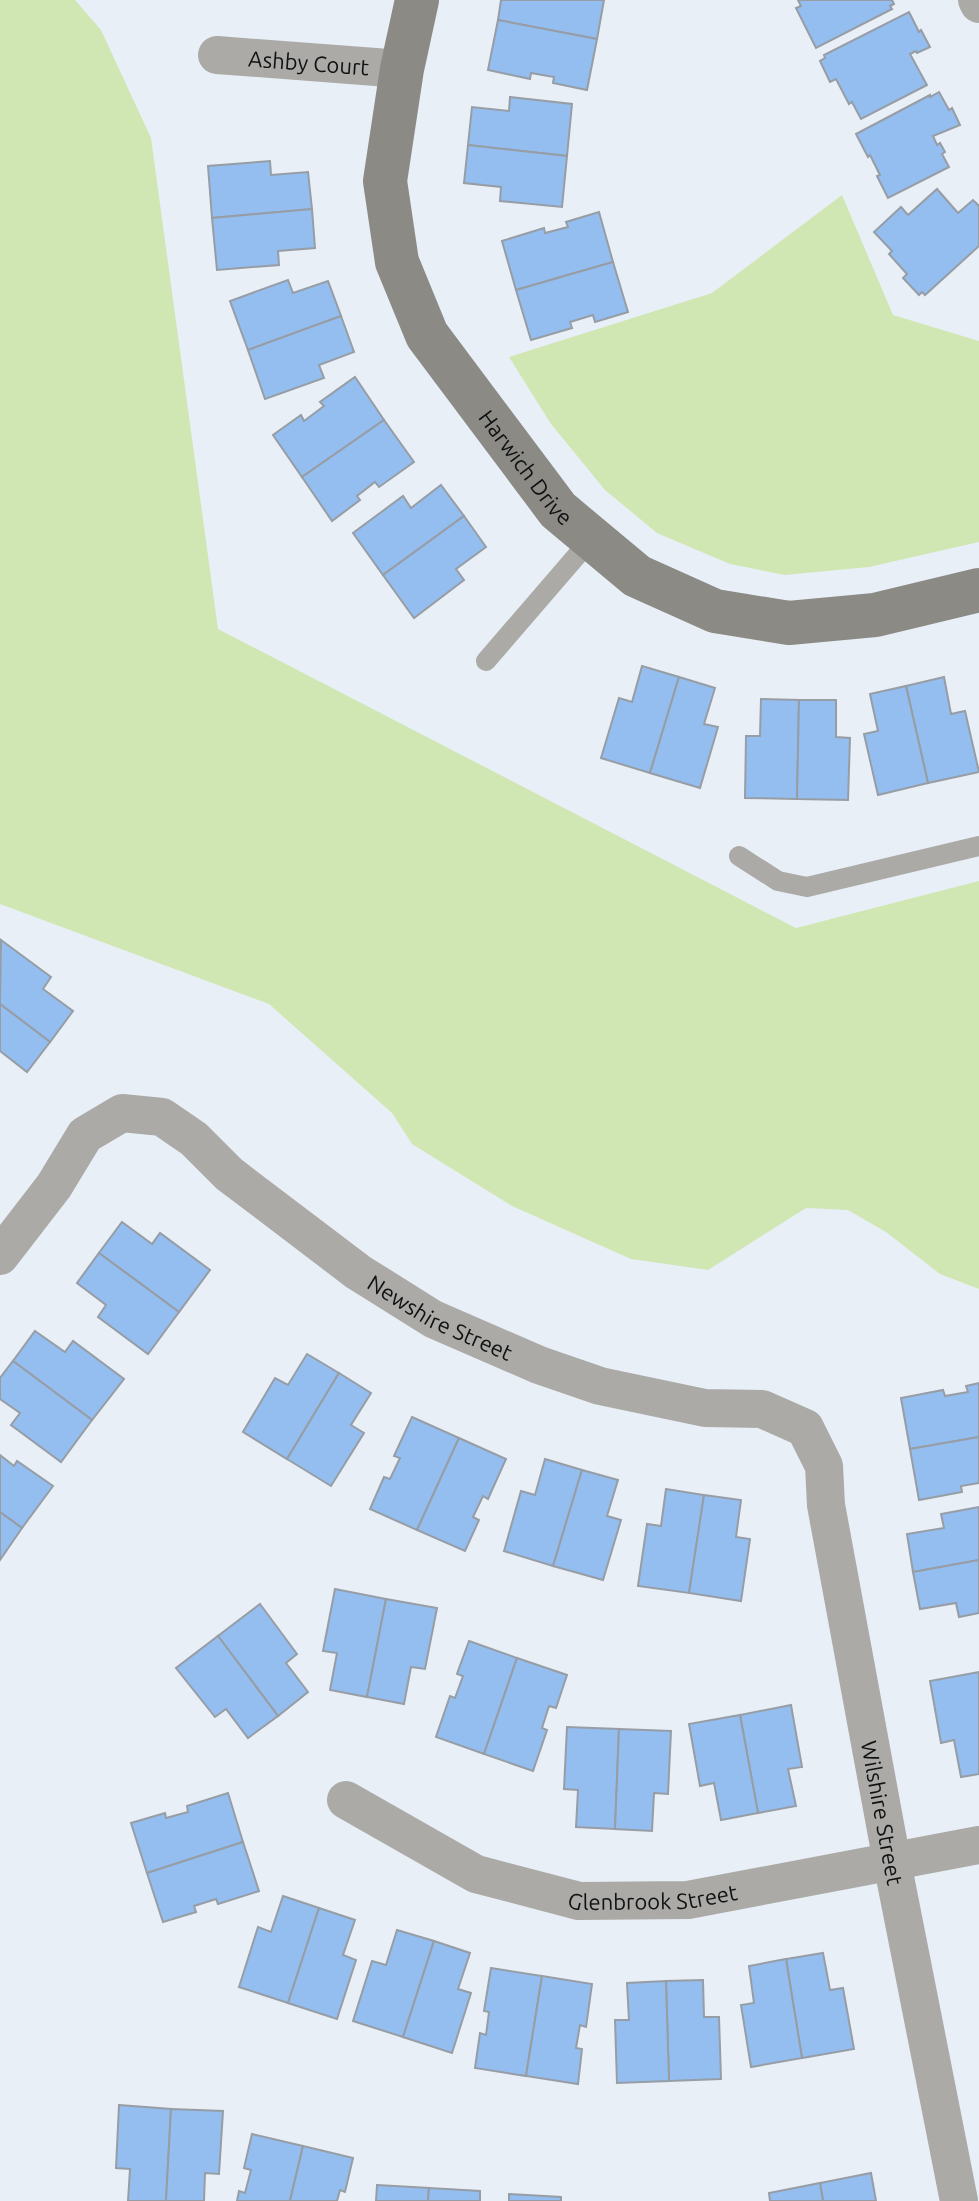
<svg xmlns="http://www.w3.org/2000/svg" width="979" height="2201" font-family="Ubuntu,sans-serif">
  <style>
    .green { fill: #d0e7b4 }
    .building { fill: #94bef0; stroke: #979da5; stroke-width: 2 }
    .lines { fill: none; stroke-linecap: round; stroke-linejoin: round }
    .lane { stroke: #abaaa6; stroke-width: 20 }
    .street { stroke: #abaaa6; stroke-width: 38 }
    .secondary { stroke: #8b8a84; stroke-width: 44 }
    .labels { text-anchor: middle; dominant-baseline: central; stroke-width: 7; stroke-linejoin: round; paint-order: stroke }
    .street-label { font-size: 22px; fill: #0f1113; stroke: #fff }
  </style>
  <rect width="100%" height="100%" fill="#e8eff7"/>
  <!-- green -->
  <g class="green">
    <polygon points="0,0 75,0 101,30 151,138 218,629 796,928 979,881 979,1289 940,1274 886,1232 848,1210 806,1208 708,1270 631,1259 512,1206 412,1144 392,1113 269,1004 0,904"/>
    <polygon points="842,195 893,315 979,341 979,542 869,567 785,575 730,564 657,533 605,490 551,424 509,357 712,293"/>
  </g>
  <!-- building -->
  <g class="building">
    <polygon points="501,0 604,0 597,39 498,20"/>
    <polygon points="798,0 892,0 894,4 890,6 892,9 816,48 796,8 801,6"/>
    <polygon points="909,12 919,32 921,30 930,47 917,53 916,51 910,54 927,85 861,119 852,102 849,104 836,79 830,82 820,61 825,58 824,55"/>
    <polygon points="498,20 597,39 587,90 553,83 554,77 531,73 530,79 488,70"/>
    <polygon points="939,92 949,110 952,108 960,125 933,136 937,145 940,143 945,152 942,154 949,167 888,198 877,176 880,175 870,155 868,157 856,134 930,95 930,97"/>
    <polygon points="510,97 572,104 567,156 468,145 472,107 509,111"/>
    <polygon points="468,145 567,156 562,207 500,201 501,187 464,183"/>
    <polygon points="270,161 271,175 308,172 312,209 212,218 208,166"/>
    <polygon points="937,189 958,213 973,200 979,206 979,246 925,295 922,292 919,295 903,278 907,274 889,254 892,251 874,232 901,207 908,215"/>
    <polygon points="312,209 315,248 278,251 279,265 217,270 212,218"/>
    <polygon points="599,212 613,262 516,290 502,241 544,228 545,233 568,227 566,222"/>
    <polygon points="613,262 628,312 595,322 593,315 570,322 572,328 531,340 516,290"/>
    <polygon points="288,280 293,293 328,281 341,316 248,350 230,301"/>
    <polygon points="341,316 354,352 319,365 324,378 265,399 248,350"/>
    <polygon points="355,377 384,420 302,477 273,435 301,415 304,421 324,406 320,402"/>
    <polygon points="384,420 414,462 379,487 375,482 357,496 360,500 332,521 302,477"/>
    <polygon points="441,485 464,516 383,575 353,533 403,496 411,508"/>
    <polygon points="464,516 486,547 456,569 464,580 414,618 383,575"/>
    <polygon points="642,666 679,677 650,773 601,758 619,698 632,702"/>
    <polygon points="679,677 715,688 704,724 718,727 700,788 650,773"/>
    <polygon points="944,677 951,714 965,711 979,772 928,783 906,686"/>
    <polygon points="906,686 928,783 878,795 864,734 878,731 870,694"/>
    <polygon points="761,699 799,700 797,799 745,798 746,736 760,736"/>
    <polygon points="799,700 836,700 836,737 850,738 848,800 797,799"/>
    <polygon points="1,940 51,977 43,989 73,1011 50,1042 0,1004"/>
    <polygon points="0,1004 50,1042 27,1072 0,1051"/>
    <polygon points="122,1222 152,1244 160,1233 210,1270 179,1312 99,1253"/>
    <polygon points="99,1253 179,1312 148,1354 98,1317 106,1305 77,1283"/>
    <polygon points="35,1331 65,1352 73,1341 124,1379 92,1420 13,1361"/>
    <polygon points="307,1354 339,1373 287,1459 243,1432 275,1378 288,1385"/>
    <polygon points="13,1361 92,1420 61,1462 11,1425 20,1413 0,1399 0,1378"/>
    <polygon points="339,1373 371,1393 351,1425 364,1433 331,1486 287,1459"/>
    <polygon points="979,1383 979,1437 910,1449 901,1398 943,1390 945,1396 968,1392 966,1386"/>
    <polygon points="412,1417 459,1438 417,1530 370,1509 384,1477 390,1479 400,1458 394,1456"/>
    <polygon points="979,1437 979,1483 961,1486 962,1492 919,1500 910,1449"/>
    <polygon points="459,1438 506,1459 488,1499 483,1496 473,1517 479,1520 465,1551 417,1530"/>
    <polygon points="0,1455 14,1466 17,1461 53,1486 22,1528 0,1512"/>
    <polygon points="545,1459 582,1470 553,1566 504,1551 521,1491 535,1495"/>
    <polygon points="582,1470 618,1480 607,1516 621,1520 603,1580 553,1566"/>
    <polygon points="666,1489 704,1495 689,1593 638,1586 647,1524 661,1526"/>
    <polygon points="704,1495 741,1500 736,1537 750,1539 741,1601 689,1593"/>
    <polygon points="979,1507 979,1560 913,1572 907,1534 944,1528 941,1514"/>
    <polygon points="0,1512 22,1528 0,1560"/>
    <polygon points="979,1560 979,1613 959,1617 956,1603 920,1609 913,1572"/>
    <polygon points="335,1589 386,1599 367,1697 330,1690 337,1653 323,1651"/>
    <polygon points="386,1599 437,1608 425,1669 411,1667 404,1704 367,1697"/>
    <polygon points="260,1604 297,1654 286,1663 308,1692 278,1716 218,1636"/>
    <polygon points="218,1636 278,1716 248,1738 226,1709 215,1717 176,1668"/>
    <polygon points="469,1641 517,1658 484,1754 436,1737 450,1696 455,1698 463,1676 457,1674"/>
    <polygon points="517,1658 567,1675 556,1708 549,1706 542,1728 547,1730 533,1771 484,1754"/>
    <polygon points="979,1672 979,1774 961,1777 954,1740 941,1743 930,1681"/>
    <polygon points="791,1705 802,1767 788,1769 796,1806 758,1813 740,1715"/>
    <polygon points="740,1715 758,1813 721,1820 714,1783 700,1786 689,1724"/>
    <polygon points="567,1727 619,1729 615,1829 576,1827 578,1790 564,1789"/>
    <polygon points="619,1729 671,1731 668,1794 654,1793 652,1831 615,1829"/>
    <polygon points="228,1793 243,1842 147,1873 131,1823 165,1813 166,1818 188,1812 187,1806"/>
    <polygon points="243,1842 259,1891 218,1904 216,1899 194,1906 196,1912 163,1922 147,1873"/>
    <polygon points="283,1896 319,1908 288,2003 239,1987 258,1927 271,1932"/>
    <polygon points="319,1908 355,1920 343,1955 356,1960 337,2019 288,2003"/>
    <polygon points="397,1930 434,1941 403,2037 353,2021 372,1961 386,1965"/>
    <polygon points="434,1941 470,1953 458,1989 471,1993 452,2053 403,2037"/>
    <polygon points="823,1953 830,1990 843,1988 854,2049 802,2058 786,1959"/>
    <polygon points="786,1959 802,2058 751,2067 741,2005 754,2003 749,1966"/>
    <polygon points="491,1968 542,1976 526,2076 475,2068 480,2033 486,2035 489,2012 484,2011"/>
    <polygon points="542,1976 592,1984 586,2027 580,2025 576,2048 582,2049 578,2084 526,2076"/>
    <polygon points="703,1980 704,2017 719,2017 721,2079 669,2081 666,1981"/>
    <polygon points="666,1981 669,2081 617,2083 615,2020 629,2020 627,1983"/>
    <polygon points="119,2105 171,2109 166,2201 128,2201 130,2169 116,2168"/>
    <polygon points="171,2109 223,2111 219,2174 205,2173 204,2201 166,2201"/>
    <polygon points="252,2134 303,2146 290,2201 237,2201 239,2191 245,2193 251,2170 244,2168"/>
    <polygon points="303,2146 353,2158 345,2192 340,2190 337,2201 290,2201"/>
    <polygon points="871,2173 876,2201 823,2201 820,2183"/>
    <polygon points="820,2183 823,2201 770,2201 769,2193"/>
    <polygon points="377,2185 429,2188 428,2201 376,2201"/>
    <polygon points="429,2188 480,2191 480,2201 428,2201"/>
    <polygon points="509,2194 561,2197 561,2201 509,2201"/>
  </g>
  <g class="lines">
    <!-- lane -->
    <g class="lane">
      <polyline points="486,661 592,538"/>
      <polyline points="739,856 778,881 807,887 979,846"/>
    </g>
    <!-- street -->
    <g class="street">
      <polyline points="977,0 979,4"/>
      <path id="s1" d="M217,55l185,14"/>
      <path id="s2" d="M0,1256l54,-70 31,-51 37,-22 40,4 32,22 35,35 129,98 75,47 106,46 61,21 105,22 57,1 43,19 19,38 2,39 66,357 67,339"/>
      <path id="s3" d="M346,1800l130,74 103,27 109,-1 291,-55"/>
    </g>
    <!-- secondary -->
    <path class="secondary" id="s4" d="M417,0l-15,69 -17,112 12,81 30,73 131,175 79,66 78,35 74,12 86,-8 104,-25"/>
  </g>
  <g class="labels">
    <!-- street labels -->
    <g class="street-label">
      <text stroke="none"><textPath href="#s1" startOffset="92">Ashby Court</textPath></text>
      <text stroke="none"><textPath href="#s4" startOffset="510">Harwich Drive</textPath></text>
      <text stroke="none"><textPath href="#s2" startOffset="576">Newshire Street</textPath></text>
      <text stroke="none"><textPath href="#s2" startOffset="1356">Wilshire Street</textPath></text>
      <text stroke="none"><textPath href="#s3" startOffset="330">Glenbrook Street</textPath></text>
    </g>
  </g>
</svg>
